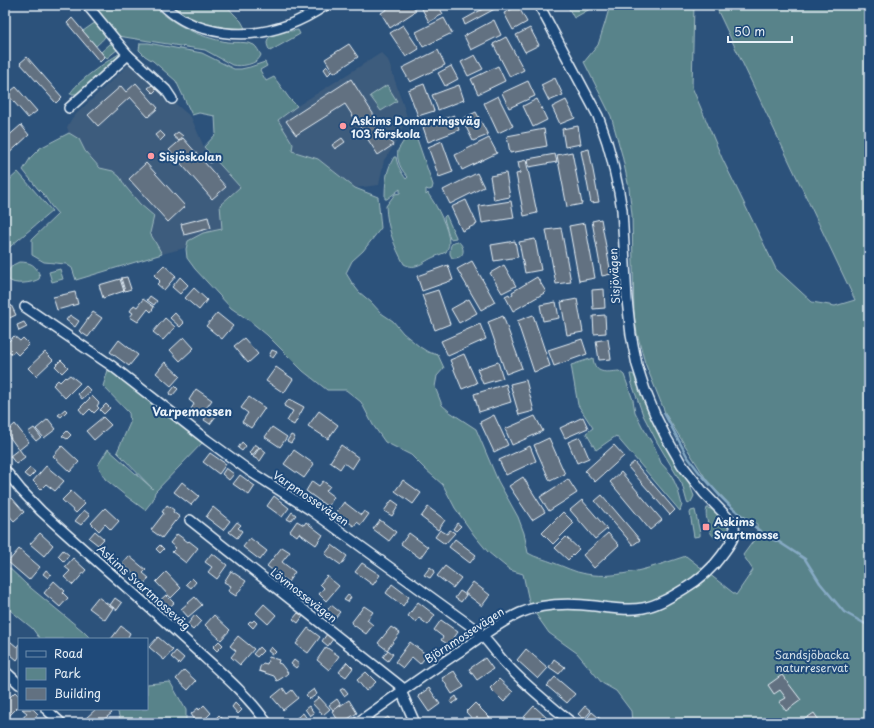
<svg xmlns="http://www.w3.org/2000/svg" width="874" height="728" font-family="'Playpen Sans',sans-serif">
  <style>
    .built { fill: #3c5b7d }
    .green { fill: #59838a; stroke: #a0bac1 }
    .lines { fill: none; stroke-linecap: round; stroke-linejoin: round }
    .stream { stroke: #86aac4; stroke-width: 2.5 }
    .building { fill: #627181; stroke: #e8f1f8 }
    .street-casing { stroke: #e8f1f8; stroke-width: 12 }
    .street { stroke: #1f4a7a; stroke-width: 9 }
    .poi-dot { fill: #ff9aa2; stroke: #1f4a7a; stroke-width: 1.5 }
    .labels { text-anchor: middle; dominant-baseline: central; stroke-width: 4; stroke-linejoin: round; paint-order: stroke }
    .poi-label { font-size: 11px; font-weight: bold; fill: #e8f1f8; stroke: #1f4a7a; text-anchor: start }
    .street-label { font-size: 11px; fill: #e8f1f8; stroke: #1f4a7a }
    .park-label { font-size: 11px; fill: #d3e0e8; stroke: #1f4a7a }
    .neighbourhood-label { font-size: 12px; font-weight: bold; fill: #e8f1f8; stroke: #1f4a7a }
  </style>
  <rect width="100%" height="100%" fill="#2c527b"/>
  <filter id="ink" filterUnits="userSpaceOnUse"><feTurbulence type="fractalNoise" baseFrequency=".025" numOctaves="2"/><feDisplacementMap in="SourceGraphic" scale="8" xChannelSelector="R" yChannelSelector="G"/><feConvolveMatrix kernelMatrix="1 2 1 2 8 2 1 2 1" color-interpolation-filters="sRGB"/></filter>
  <g filter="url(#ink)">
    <!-- built -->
    <g class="built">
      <polygon points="381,53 388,60 405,110 407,118 394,146 384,160 379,185 355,188 318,159 292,151 278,120 297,106"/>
      <polygon points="129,64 191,117 204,147 240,187 222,229 202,233 188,241 185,248 162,254 150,233 154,216 140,204 125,186 120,177 113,171 100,168 85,151 79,139 69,133 67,127 72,118"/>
    </g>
    <!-- green -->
    <g class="green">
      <path d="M90,5h63c20,20 46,32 74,37 8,1 19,-1 27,3 3,2 5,7 7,10 -3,10 -21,12 -29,10l-27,-15 -87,-14z"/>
      <polygon points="171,5 226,5 233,13 241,21 246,30 213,27 185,15"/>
      <polygon points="567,5 597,5 574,18"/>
      <path d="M610,5h84l-2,82 30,71 54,111 36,33 23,4 20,-6 -140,-295h154v718h-237l-1,-12 -15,-20 -14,-8 -25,-30 -28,-20 -19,-27 -7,-32 -13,-4 -22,-18 -14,-17 -19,-27 -12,-23 -18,-16 -14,-14 -26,-13 -12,-17 -12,-23 -15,-12h-19l-24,-19 -36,-36 -17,-14 -19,-13 -36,-39 -8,-11 -1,-9 2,-8 15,-8 19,-4 -2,-24 20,-18 -36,-40 12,-13 -1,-18 -16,-3 -7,2 -16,-34 -23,-20 -8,-5 -6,-6 1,-7h8l54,10 32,16h7l9,-2 15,-5 2,4 -7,4 6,11 8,-4 15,21 8,8 -19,14 15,24 -1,7 26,8 37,29 23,9 3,31 -18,23 -11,10 -6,12 6,10 7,9 12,10 10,11 12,8 10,12 17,14 8,5 10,3 6,13 -7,8 -2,11 7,18 8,7 26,17 22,52 20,36 6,16 4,20c8,5 17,6 26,10 11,4 20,9 32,11 33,6 69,-8 100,-18l50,39 17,-25 -10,-15 14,-19v-12l-20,-12 -29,-30 -42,-67 -21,-52 -8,-30 -3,-17 -2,-101 -3,-27 -7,-33 -11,-39 -27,-54 14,-17 7,-22z"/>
      <path d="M96,23h1c11,13 11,12 -1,23l-13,-15 10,-7z"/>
      <path d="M298,30l2,4 -30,17c-12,-19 15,-19 28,-21z"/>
      <polygon points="110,44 114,44 118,49 107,58 101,52"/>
      <path d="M119,54l-3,6 -39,34h-7c5,-11 37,-33 49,-40z"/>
      <polygon points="387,85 397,101 381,111 370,96"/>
      <path d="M410,131h3l2,2 18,52 -1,4 -3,1 -3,-1v6l2,-2 1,2c8,11 20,34 20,48 0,3 -2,7 -3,9 -4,2 -8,3 -12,5 -10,4 -18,14 -30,7 -10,-18 -17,-37 -18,-58l9,-12 5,-1v-4l-13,10h-2c0,-17 1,-28 9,-42h2c1,8 5,15 10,22l2,-2c-7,-7 -12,-17 -10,-27z"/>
      <polygon points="69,133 79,139 85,151 100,168 113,171 120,177 125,186 140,204 154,216 150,233 162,254 76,280 72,268 66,264 44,262 32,255 32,239 58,214 51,206 44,195 38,189 23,170 31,157 40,148"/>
      <polygon points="18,172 52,211 5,251 5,184"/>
      <polygon points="446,215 456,237 456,238 450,239 444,219 444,217"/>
      <path d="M458,241c8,7 7,18 -6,17l-2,-4c0,-7 0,-12 8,-13z"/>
      <path d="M19,262c12,0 17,3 21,14l-1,3c-6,4 -26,7 -31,0 -3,-4 2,-11 5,-14 2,-1 4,-2 6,-3z"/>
      <polygon points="60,269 63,279 52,282 49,272"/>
      <path d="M593,358c2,17 13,14 26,13l5,4 9,25 2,12 7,14 13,22 6,15 10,11 7,16 4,15 -2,6 -64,-75 -20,14 -10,-17 7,-5 -15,-23 -7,-40z"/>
      <polygon points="109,367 205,440 155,492 153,500 145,510 126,496 105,479 98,465 108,449 153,489 117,452 130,423 129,413 103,386"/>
      <polygon points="630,374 632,374 634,375 646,407 654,425 670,453 689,483 694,496 691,502 688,504 687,502 682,484 657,442 643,415 632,384"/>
      <path d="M707,508h1l3,1c8,6 20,15 17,26 -12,7 -17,3 -20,-11 -1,-5 -3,-10 -1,-16z"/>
      <polygon points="695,510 700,533 700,536 694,537 690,513 691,511"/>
      <polygon points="5,564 26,584 83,631 91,639 40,639 32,628 5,606"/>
      <polygon points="170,682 186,710 186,723 121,723 117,709 147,709 147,684"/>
    </g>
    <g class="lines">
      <!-- stream -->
      <polyline class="stream" points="664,413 678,439 687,456 699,472 720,496 729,505 767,537 779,542 805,559 820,583 844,612 869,626"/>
    </g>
    <!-- building -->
    <g class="building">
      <polygon points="393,5 412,5 416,11 390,28 381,13"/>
      <polygon points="424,5 438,5 443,14 429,22 421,7"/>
      <polygon points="490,5 502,5 465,25 463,20"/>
      <polygon points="518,6 527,22 513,30 504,13"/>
      <polygon points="72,18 105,57 100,62 67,23"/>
      <polygon points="444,18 452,33 423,47 416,32"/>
      <polygon points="494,20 501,35 471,50 464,36"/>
      <polygon points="403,25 419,49 406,57 390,33"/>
      <polygon points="530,28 539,45 525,52 516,35"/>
      <polygon points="506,37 524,70 510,77 493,44"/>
      <polygon points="349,44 358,57 334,73 325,59"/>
      <polygon points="438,50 445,65 410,82 402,68"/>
      <polygon points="475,55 483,69 468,76 461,62"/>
      <polygon points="27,57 62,97 56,103 20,63"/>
      <polygon points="327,66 331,72 328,75 324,69"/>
      <polygon points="451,66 458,79 445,86 438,73"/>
      <polygon points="498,66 505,81 478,94 471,79"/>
      <polygon points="555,78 563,95 549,101 541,85"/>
      <polygon points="351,79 393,145 378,155 345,104 296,135 286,121"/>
      <polygon points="528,81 535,96 509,108 502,93"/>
      <polygon points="5,82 10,86 5,94"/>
      <polygon points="136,83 158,108 148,117 130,97 98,126 88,115 121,86 126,92"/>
      <polygon points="424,84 434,111 418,116 408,90"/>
      <polygon points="152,85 157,89 153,93 148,88"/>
      <polygon points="459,85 464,100 438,110 432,95"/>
      <polygon points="16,87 37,111 28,118 7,94"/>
      <polygon points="498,96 513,126 498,133 484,103"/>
      <polygon points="537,99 547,120 533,127 523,106"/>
      <polygon points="566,100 575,118 560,124 552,107"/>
      <polygon points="476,112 488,135 473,141 462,119"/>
      <polygon points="454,115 459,130 428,142 423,127"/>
      <polygon points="21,125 29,135 5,157 5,139"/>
      <polygon points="578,126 581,144 565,147 562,129"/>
      <polygon points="544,129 547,146 510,153 507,136"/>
      <polygon points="160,131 165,136 160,141 155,135"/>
      <polygon points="178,132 183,136 179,141 173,136"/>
      <polygon points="183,138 226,187 212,199 169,150"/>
      <polygon points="342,138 345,142 335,149 332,145"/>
      <polygon points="489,138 497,153 462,170 455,155"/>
      <polygon points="442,141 453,172 439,177 428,147"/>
      <polygon points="589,149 599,202 591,203 581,151"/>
      <polygon points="572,152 582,204 567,207 557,155"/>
      <polygon points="555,154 557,162 529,167 528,159"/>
      <polygon points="210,156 214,160 210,163 207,159"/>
      <polygon points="526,160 537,213 524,216 516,174 520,173 518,162"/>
      <polygon points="146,163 185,206 168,222 129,179"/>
      <polygon points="477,173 484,187 450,204 443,190"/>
      <polygon points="506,173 510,197 494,200 490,176"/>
      <polygon points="466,200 477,224 462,231 451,207"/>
      <polygon points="511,201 514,218 482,223 479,206"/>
      <polygon points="208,217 211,228 184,235 181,224"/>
      <polygon points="601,219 611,274 602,276 592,221"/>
      <polygon points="585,223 595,278 579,281 569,226"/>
      <polygon points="561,228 571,282 556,284 546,230"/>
      <polygon points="535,239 541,270 525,273 519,242"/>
      <polygon points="515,241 518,257 494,261 491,245"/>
      <polygon points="472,261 495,302 481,310 457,269"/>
      <polygon points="164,265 176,276 164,290 157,284 160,281 154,275"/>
      <polygon points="448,265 453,280 422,291 417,276"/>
      <polygon points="504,265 516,286 502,293 490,273"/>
      <polygon points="127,277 131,289 125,291 121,278"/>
      <polygon points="180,277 188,285 180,294 172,287"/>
      <polygon points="537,277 546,292 513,311 505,296 509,294 510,296 513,294 512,292"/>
      <polygon points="120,279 124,291 103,298 99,285"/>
      <polygon points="194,288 207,300 199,310 185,298"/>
      <polygon points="604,289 605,308 593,309 592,290"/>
      <polygon points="438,290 450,324 435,330 422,295"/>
      <polygon points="75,292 78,304 57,310 53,297"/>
      <polygon points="150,296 157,301 154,305 147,300"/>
      <polygon points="143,299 154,307 151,312 148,309 138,322 130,317 133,313 130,311 134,305 137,307"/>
      <polygon points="469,299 477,313 459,323 451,309"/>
      <polygon points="577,299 583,332 567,335 561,302"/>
      <polygon points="556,302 559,318 543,321 540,305"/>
      <polygon points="11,305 16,315 5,320 5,307"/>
      <polygon points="93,312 102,318 88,337 79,331"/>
      <polygon points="175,313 184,323 180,327 170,318"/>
      <polygon points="217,313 233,326 222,339 206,326"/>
      <polygon points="70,315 79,321 75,327 66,320"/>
      <polygon points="533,315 550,366 534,372 517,321"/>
      <polygon points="605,315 606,333 594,334 593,316"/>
      <polygon points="503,316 522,368 506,374 488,322"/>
      <polygon points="165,318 175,327 163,340 153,332"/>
      <polygon points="24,322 27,327 19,331 17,325"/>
      <polygon points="480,324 486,339 448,356 441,341"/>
      <polygon points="14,336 20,341 23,338 29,344 18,355 14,351 12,354 5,348 5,345"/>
      <polygon points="184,337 194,348 180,361 170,350"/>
      <polygon points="244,338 258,354 248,363 234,346"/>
      <polygon points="582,339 587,354 554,366 548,350"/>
      <polygon points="608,339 611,359 599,360 596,341"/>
      <polygon points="119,340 138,355 129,366 110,352"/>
      <polygon points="272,350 277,352 273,358 269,356"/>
      <polygon points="45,352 53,360 36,376 28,368"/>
      <polygon points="464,354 477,383 462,389 450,360"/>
      <polygon points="61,360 68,367 62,373 55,366"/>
      <polygon points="165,362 180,376 171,386 156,373"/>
      <polygon points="498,362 503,378 483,384 477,369"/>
      <polygon points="276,367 293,379 284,393 266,381"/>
      <polygon points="70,375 80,383 65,398 53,385 58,380 60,382 65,377 66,378"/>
      <polygon points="526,380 534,411 519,415 510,384"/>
      <polygon points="506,384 511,402 479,412 474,394"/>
      <polygon points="86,386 91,391 82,399 78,394"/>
      <polygon points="175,386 178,389 172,396 169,394"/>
      <polygon points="196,389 212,400 201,416 191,409 194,404 189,400"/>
      <polygon points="92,396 99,403 97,406 99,408 94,413 90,409 84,415 79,409"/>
      <polygon points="249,397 265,408 251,428 242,422 248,413 241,408"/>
      <polygon points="289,399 304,407 294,425 287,421 293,411 284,406"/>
      <polygon points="106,404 110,408 104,414 100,410"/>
      <polygon points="65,409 67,411 61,417 58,415"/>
      <polygon points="209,411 216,416 210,424 204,420"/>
      <polygon points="319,411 338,425 328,439 308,426"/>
      <polygon points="494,415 508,445 494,452 480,422"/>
      <polygon points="535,416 543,431 512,445 505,429"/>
      <polygon points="103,417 111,425 94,440 86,431"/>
      <polygon points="583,417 588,428 565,438 560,428"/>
      <polygon points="48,419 56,429 44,438 36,429"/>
      <polygon points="15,424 29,442 19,450 6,432"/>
      <polygon points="272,427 287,437 280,447 265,437"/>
      <polygon points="34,428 41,437 36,441 28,432"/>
      <polygon points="67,431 71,435 67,439 62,436"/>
      <polygon points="291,435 295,437 291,443 287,441"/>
      <polygon points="580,437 589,458 577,463 568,442"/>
      <polygon points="549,438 565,474 550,481 534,445"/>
      <polygon points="242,442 246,446 242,451 238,448"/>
      <polygon points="255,444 259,447 252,456 249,453"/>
      <polygon points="341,445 359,458 352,469 344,463 340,469 330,462"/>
      <polygon points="614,445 624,456 595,482 585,471"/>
      <polygon points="62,446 79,462 70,472 53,456"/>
      <polygon points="530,446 536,461 506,475 499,460"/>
      <polygon points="260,447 266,452 260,461 253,457"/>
      <polygon points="19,449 25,457 16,464 10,456"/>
      <polygon points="294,450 314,464 304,478 284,464"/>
      <polygon points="210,453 226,464 219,474 203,462"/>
      <polygon points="634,462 675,510 670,515 628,467"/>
      <polygon points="46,466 64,481 55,491 46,484 41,489 33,481"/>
      <polygon points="30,468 35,472 29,478 24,474"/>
      <polygon points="226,468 234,474 229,480 222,474"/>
      <polygon points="621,472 662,520 650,530 610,482"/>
      <polygon points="240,475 255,486 249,495 233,484"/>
      <polygon points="523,477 545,512 532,520 509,486"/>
      <polygon points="568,479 577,493 549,511 540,497"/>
      <polygon points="403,480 421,493 413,504 395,491"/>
      <polygon points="312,481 319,486 323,481 330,486 326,491 334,497 328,507 306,491"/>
      <polygon points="182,482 199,496 191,505 174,492"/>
      <polygon points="71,491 85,504 76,513 62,500"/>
      <polygon points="602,495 640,540 633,545 595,501"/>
      <polygon points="274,496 289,508 282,517 267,506"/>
      <polygon points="12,498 24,512 14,521 5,511 5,504"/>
      <polygon points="392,500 399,505 392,516 384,511"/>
      <polygon points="582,500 607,529 595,539 570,510"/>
      <polygon points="344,502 361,515 364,511 369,514 361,525 357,522 354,526 336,513"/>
      <polygon points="167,505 174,510 173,512 180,517 176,522 175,521 162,538 151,530 164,513 162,512"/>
      <polygon points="213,507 230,521 223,530 206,517"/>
      <polygon points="428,507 445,520 438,530 421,517"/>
      <polygon points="105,508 119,521 111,530 105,524 99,531 91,523"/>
      <polygon points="84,510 90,515 81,525 75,521"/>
      <polygon points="292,512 296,515 291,521 287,519"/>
      <polygon points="563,512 574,523 553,544 542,533"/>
      <polygon points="380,520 396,532 389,541 373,529"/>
      <polygon points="297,521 304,525 306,522 323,535 316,545 299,533 297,536 290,531"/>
      <polygon points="237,522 241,525 238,528 242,531 237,538 229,532"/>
      <polygon points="457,523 461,526 456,531 453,529"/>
      <polygon points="440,530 447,534 450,530 455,533 445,544 435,537"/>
      <polygon points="95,531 104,539 98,545 89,538"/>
      <polygon points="40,533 53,545 44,556 30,544"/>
      <polygon points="409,533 428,547 420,558 401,544"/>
      <polygon points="608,533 619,545 594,568 583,555"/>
      <polygon points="177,534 188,542 189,541 198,548 186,563 172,552 176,548 170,543"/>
      <polygon points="566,537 579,549 568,560 555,548"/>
      <polygon points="250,538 267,551 260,560 243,547"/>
      <polygon points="455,539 476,555 470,563 449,547"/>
      <polygon points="160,545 164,549 160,553 156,549"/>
      <polygon points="332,545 347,556 341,565 325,554"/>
      <polygon points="282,547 290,552 282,562 295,572 288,582 267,566"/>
      <polygon points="19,549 40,567 29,580 8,562"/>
      <polygon points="63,550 69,555 64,562 58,556"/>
      <polygon points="212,553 227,565 217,579 208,572 212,567 205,562"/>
      <polygon points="129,556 146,570 143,573 149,578 143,585 137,581 139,578 122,564"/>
      <polygon points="73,558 86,570 73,585 64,577 70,571 65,567"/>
      <polygon points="362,563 380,575 373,585 355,572"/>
      <polygon points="445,566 461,578 453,588 437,576"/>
      <polygon points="430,567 435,571 430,578 424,575"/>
      <polygon points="46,570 51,574 48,578 43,574"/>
      <polygon points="231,571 246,581 236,596 228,591 231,586 224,582"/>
      <polygon points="166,572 181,588 171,598 156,582"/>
      <polygon points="327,576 339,586 326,601 319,594 324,588 320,584"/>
      <polygon points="192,578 196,582 191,588 186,584"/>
      <polygon points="54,581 65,591 63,593 68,598 60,607 44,593"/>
      <polygon points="473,582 490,595 482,606 465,593"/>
      <polygon points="392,584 409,597 403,606 386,593"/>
      <polygon points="460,591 466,595 461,602 455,598"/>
      <polygon points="166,595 174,603 166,610 158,602"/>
      <polygon points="348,595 351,597 348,602 344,600"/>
      <polygon points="98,597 113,608 105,620 89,608"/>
      <polygon points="195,597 202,605 188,617 181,609"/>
      <polygon points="115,598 122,603 117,610 110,605"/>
      <polygon points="418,602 435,615 428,625 419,618 416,622 408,616"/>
      <polygon points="264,604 276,615 268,624 256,613"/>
      <polygon points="331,605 340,612 334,619 326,612"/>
      <polygon points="364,606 373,612 367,620 373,625 366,634 351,623"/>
      <polygon points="298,613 303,616 298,623 293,619"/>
      <polygon points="195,615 201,621 193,630 187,625"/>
      <polygon points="214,615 230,630 221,640 205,625"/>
      <polygon points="254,620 257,623 253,628 248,623 250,621 252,622"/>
      <polygon points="441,620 458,632 449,645 441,640 443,637 434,630"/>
      <polygon points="121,626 130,633 128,637 130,639 111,639"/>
      <polygon points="391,627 400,633 387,650 378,643"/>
      <polygon points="308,628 320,637 308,653 296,644"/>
      <polygon points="327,634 333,639 328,646 322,641"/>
      <polygon points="238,636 254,649 240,665 231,657 236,651 230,646"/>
      <polygon points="5,637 17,647 19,644 19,657 17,660 5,650"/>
      <polygon points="158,637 173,650 164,660 149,647"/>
      <polygon points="219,641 223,645 217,651 213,647"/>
      <polygon points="410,642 427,655 420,664 412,657 403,668 395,662"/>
      <polygon points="259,647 263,651 257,657 253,654"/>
      <polygon points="271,647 276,652 273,655 268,651"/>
      <polygon points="326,647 339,656 329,670 317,660"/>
      <polygon points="526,649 548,668 538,679 517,660"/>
      <polygon points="388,650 393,654 388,661 383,657"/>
      <polygon points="176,651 184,658 179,664 171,657"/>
      <polygon points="269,657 279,660 278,663 281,664 288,673 282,678 277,681 274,676 259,671 260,667 263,663 267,664"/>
      <polygon points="485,658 493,669 477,680 469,669"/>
      <polygon points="554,659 565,667 559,674 549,667"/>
      <polygon points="294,660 299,664 296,668 291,664"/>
      <polygon points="347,662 353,668 346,677 339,672"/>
      <polygon points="184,670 196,681 188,690 176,679"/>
      <polygon points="454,671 464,687 452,694 442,678"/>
      <polygon points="366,672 376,682 366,691 357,680"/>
      <polygon points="782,675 801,700 786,711 779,702 786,698 780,690 774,694 768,685"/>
      <polygon points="555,677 575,694 567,703 547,686"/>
      <polygon points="499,679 513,692 504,702 490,688"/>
      <polygon points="283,688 287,694 292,690 298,698 283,710 272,697"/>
      <polygon points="344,688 348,693 344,696 340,690"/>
      <polygon points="429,688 440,704 429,712 418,696"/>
      <polygon points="314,689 317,694 310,699 306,695"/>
      <polygon points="15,692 19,696 19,706 7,718 5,716 5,702"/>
      <polygon points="456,696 458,700 452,704 450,701"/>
      <polygon points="319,697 330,709 323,715 312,703"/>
      <polygon points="337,699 341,705 333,710 329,705"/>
      <polygon points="349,700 357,713 342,723 340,723 332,711"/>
      <polygon points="235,703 242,710 238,714 232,707"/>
      <polygon points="475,703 492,720 489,723 476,723 466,712"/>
      <polygon points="204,705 211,713 201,723 196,723 193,720 193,717 191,714 198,708 199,710"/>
      <polygon points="309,706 314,713 310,716 305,709"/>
      <polygon points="534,706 547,718 543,723 531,723 524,717"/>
      <polygon points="585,706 591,711 584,719 578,714"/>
      <polygon points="22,709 33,709 38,714 30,723 28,723 23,718 27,713"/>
      <polygon points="96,709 109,709 112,713 102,721 103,723 90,723 86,718"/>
      <polygon points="592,712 605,723 587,723 585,721"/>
      <polygon points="303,713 310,723 290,723"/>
      <polygon points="814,713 821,723 799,723"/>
      <polygon points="219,715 227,723 211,723"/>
      <polygon points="388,717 392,723 379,723"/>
    </g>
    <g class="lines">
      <defs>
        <g id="street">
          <polyline points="87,5 128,55 166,90 172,99"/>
          <path d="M163,5c12,12 27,20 43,24 43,12 83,1 120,-24"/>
          <polyline points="69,108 128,55"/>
          <path d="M25,307l87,59 95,74 44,32 61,39 163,118c12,10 20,23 30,34 20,22 44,41 67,60"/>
          <path d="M5,470l16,20 20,21c50,46 102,90 152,136 26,24 54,47 74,76"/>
          <polyline points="190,520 394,681 404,689"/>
          <polyline points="5,671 19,684"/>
          <polyline points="401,691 415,723"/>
          <polyline points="46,709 61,723"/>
          <path d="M357,723c34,-24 67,-48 102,-71 20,-14 39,-29 61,-39 23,-10 50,-10 75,-7 15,2 32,5 48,2 15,-3 28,-11 41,-19 15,-9 28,-20 38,-34 7,-10 16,-19 11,-32l-29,-30 -22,-28 -15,-26 -11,-22 -11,-27 -8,-25 -6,-30 -4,-35 -5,-90 -3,-18 -7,-32 -5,-18 -9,-26 -59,-111"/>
        </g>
      </defs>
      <!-- street casing -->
      <use href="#street" class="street-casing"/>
      <!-- street -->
      <use href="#street" class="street"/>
    </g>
  </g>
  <!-- markers -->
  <g class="poi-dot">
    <circle cx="343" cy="126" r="4"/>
    <circle cx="151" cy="156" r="4"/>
    <rect x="702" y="523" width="8" height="8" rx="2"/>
  </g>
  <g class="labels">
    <!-- poi labels -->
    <g class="poi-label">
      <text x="351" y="120">Askims Domarringsväg<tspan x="351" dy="13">103 förskola</tspan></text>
      <text x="159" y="156">Sisjöskolan</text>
      <text x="714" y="521">Askims<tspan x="714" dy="13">Svartmosse</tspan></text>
    </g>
    <!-- street labels -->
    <g class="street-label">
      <text transform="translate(614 276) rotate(-93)">Sisjövägen</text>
      <text transform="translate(311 498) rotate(34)">Varpmossevägen</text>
      <text transform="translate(144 587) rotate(42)">Askims Svartmosseväg</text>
      <text transform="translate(304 595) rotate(38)">Lövmossevägen</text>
      <text transform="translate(464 635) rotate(-33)">Björnmossevägen</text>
    </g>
    <!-- park labels -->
    <g class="park-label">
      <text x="812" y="654">Sandsjöbacka<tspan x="812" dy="13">naturreservat</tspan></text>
    </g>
    <!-- neighbourhood labels -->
    <g class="neighbourhood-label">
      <text x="192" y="411">Varpemossen</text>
    </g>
  </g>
  <!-- margin -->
  <rect width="874" height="728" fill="none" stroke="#1f4a7a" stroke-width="20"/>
  <rect x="10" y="10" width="854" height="708" fill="none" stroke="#e8f1f8" stroke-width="1.5" filter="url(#ink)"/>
  <!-- legend -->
  <rect x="18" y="638" width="130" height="72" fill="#1f4a7a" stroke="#6f8dac"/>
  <rect x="26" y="651" width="20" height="6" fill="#1f4a7a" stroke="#6f8dac"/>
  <text x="54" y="658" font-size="12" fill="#e8f1f8">Road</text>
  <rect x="26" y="668" width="20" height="12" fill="#59838a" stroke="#6f8dac"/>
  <text x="54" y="678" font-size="12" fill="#e8f1f8">Park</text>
  <rect x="26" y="688" width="20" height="12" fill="#627181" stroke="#6f8dac"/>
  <text x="54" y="698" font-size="12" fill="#e8f1f8">Building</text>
  <!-- scale -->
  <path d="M728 36v6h64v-6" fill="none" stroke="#e8f1f8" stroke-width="2"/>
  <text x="734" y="36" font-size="12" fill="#e8f1f8" stroke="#1f4a7a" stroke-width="3" paint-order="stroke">50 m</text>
</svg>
